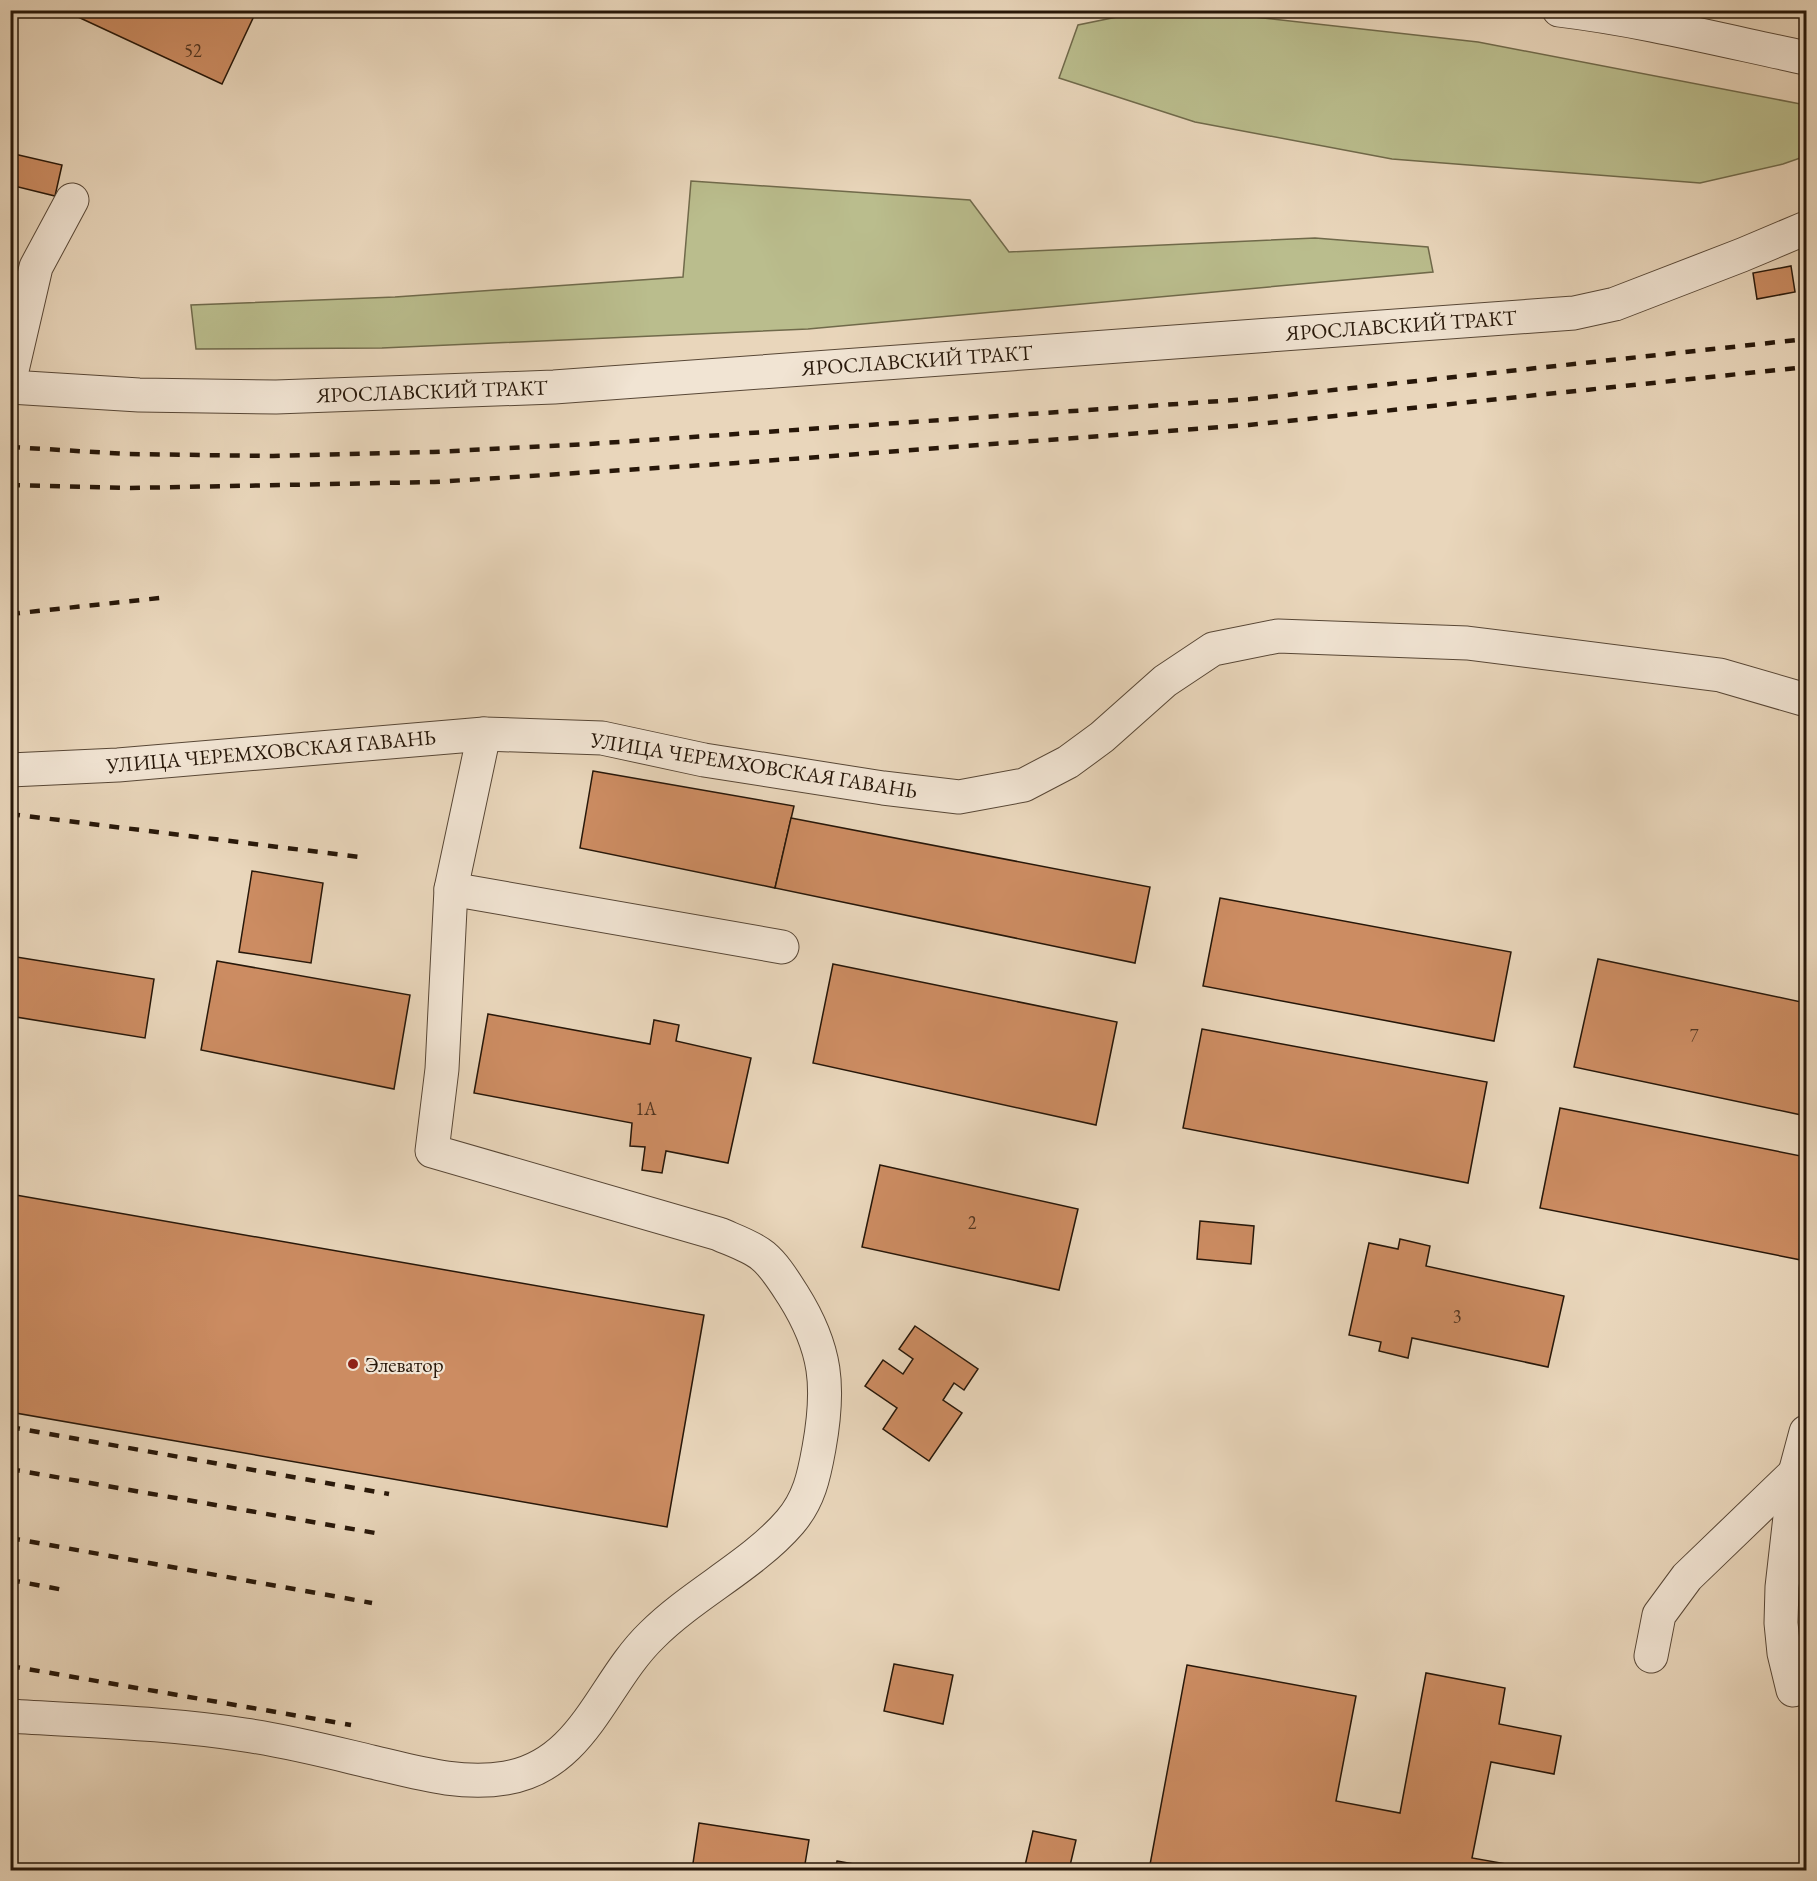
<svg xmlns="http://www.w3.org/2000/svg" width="1817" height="1881" font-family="'EB Garamond',serif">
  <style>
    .green { fill: #babd8d; stroke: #706a4b; stroke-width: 1.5 }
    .building { fill: #cc8c62; stroke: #271709; stroke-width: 1.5 }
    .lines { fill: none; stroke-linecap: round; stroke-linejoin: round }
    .minor-casing { stroke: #584736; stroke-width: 35 }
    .minor { stroke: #f1e4d3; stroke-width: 33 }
    .rail { stroke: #271709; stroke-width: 4.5; stroke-dasharray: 10 10; stroke-linecap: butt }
    .poi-dot { fill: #8f2418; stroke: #f1e4d3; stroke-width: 2 }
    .labels { text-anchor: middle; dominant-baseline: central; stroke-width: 4.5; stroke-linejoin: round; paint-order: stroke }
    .number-label { font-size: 18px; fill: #50341f }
    .street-label { font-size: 21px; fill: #271709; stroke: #f1e4d3 }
    .poi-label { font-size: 21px; fill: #271709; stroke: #f1e4d3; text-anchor: start }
  </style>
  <rect width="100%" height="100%" fill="#e9d6bb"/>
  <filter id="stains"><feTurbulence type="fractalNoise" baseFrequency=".00333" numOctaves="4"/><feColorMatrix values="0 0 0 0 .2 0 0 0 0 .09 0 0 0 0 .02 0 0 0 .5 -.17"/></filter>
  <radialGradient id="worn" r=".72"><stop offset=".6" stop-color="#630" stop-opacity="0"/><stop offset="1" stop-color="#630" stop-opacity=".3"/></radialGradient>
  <!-- green -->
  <g class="green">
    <polygon points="1151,10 1201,11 1478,42 1806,105 1806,156 1783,164 1700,183 1392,159 1195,122 1059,78 1078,25"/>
    <polygon points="691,181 970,200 1009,252 1315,238 1428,247 1433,272 808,329 382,348 196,349 191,305 395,297 683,277"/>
  </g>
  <!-- building -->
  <g class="building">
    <polygon points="63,10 243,10 254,16 222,84"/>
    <polygon points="10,153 62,165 55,196 10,185"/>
    <polygon points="1791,266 1795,292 1757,299 1753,273"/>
    <polygon points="593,771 794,806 775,888 580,848"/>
    <polygon points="791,818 1150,887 1135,963 775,888"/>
    <polygon points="252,871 323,883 311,963 239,952"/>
    <polygon points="1220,898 1511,952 1494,1041 1203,986"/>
    <polygon points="10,956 154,979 145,1038 10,1016"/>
    <polygon points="1598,959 1806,1003 1806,1116 1574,1067"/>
    <polygon points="217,961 410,995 394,1089 201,1050"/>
    <polygon points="833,964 1117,1022 1096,1125 813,1063"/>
    <polygon points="488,1014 650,1044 654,1020 679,1025 676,1041 751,1058 728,1163 666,1151 662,1173 642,1170 645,1147 630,1146 632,1123 474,1093"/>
    <polygon points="1202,1029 1487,1082 1468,1183 1183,1128"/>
    <polygon points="1560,1108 1806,1157 1806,1261 1540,1208"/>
    <polygon points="880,1165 1078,1209 1059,1290 862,1247"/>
    <polygon points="10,1194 704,1315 667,1527 10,1412"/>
    <polygon points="1200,1221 1254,1226 1251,1264 1197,1259"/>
    <polygon points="1400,1239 1430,1246 1426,1266 1564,1296 1548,1367 1412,1338 1408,1358 1379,1351 1381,1342 1349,1335 1369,1243 1398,1249"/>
    <polygon points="915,1326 978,1369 964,1390 954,1383 943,1400 962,1413 929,1461 883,1429 897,1408 865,1386 883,1360 903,1374 913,1359 899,1349"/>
    <polygon points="894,1664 953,1675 943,1724 884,1711"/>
    <polygon points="1187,1665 1356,1696 1336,1801 1400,1813 1426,1673 1505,1688 1499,1724 1561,1736 1554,1774 1491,1762 1472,1858 1541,1870 1149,1870"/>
    <polygon points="699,1823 809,1840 804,1870 692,1870"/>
    <polygon points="1033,1831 1076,1840 1069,1870 1024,1870"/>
    <polygon points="837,1861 887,1870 835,1870"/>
  </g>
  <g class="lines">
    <defs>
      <g id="minor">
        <path d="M1559,10c83,10 166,31 247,48"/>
        <polyline points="10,379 36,267 72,200"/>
        <polyline points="10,387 139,395 276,397 554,387 1574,313 1615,304 1742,255 1806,228"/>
        <polyline points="484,734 451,889 782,947"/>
        <polyline points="10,770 118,765 484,734 602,738 704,760 883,788 959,797 1024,785 1068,762 1102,737 1165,681 1213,649 1278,636 1467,643 1720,675 1806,700"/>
        <polyline points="1651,1656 1659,1615 1687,1577 1795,1473"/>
        <polyline points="1793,1690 1784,1653 1781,1623 1782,1587 1795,1473 1806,1432"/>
        <path d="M10,1716c78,5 158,7 235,19 43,6 85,17 127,27 43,10 89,24 134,16 78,-13 96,-95 146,-143 41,-41 101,-70 138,-113 19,-22 24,-46 29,-74 11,-61 8,-99 -26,-153 -9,-14 -18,-29 -30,-39 -12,-10 -31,-16 -44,-22l-287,-83 10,-82 9,-180"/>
      </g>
    </defs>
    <!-- minor casing -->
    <use href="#minor" class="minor-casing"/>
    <!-- minor -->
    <use href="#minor" class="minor"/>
    <!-- rail -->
    <g class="rail">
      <polyline points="10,447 128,454 273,456 433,452 589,444 1250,399 1806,339"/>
      <polyline points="10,485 130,488 434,482 737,463 1249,425 1806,367"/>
      <polyline points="10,614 169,597"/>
      <polyline points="10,814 360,857"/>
      <polyline points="10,1427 389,1494"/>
      <polyline points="10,1469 381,1534"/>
      <polyline points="10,1538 372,1603"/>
      <polyline points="10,1580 64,1590"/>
      <polyline points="10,1666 351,1725"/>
    </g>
  </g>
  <!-- markers -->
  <circle class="poi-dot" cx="353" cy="1364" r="6"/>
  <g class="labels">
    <!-- number labels -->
    <g class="number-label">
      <text x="193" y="50">52</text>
      <text x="1694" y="1035">7</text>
      <text x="646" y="1108">1А</text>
      <text x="972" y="1222">2</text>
      <text x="1457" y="1316">3</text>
    </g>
    <!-- street labels -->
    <g class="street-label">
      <text transform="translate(1401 325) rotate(-4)">ЯРОСЛАВСКИЙ ТРАКТ</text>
      <text transform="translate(917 360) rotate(-4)">ЯРОСЛАВСКИЙ ТРАКТ</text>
      <text transform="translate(432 391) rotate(-2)">ЯРОСЛАВСКИЙ ТРАКТ</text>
      <text transform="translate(271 751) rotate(-5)">УЛИЦА ЧЕРЕМХОВСКАЯ ГАВАНЬ</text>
      <text transform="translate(754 765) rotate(9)">УЛИЦА ЧЕРЕМХОВСКАЯ ГАВАНЬ</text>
    </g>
    <!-- poi labels -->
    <g class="poi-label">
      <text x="365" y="1364">Элеватор</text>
    </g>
  </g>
  <!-- margin -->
  <rect width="1817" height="1881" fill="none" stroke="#e9d6bb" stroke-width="36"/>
  <rect x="12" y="12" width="1793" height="1857" fill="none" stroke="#271709" stroke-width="3"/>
  <rect x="18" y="18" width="1781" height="1845" fill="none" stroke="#271709" stroke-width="1.5"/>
  <rect width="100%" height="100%" filter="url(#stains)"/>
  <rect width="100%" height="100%" fill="url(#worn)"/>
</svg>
